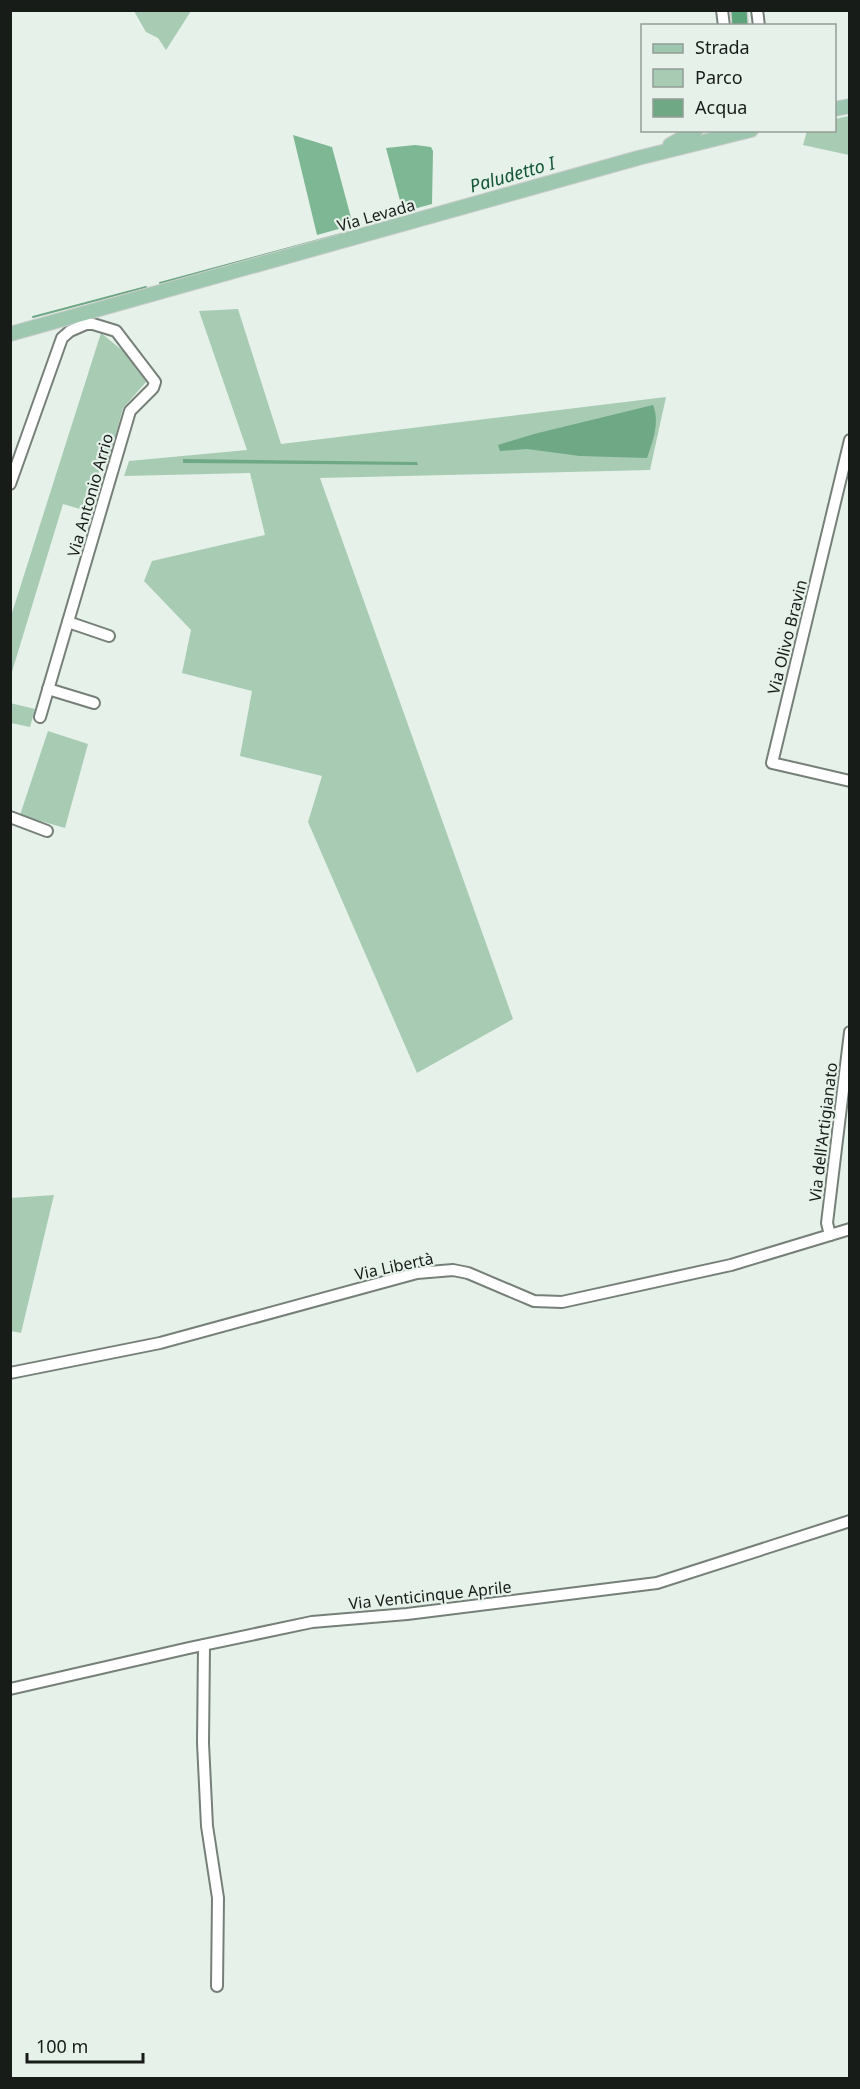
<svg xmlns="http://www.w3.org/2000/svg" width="860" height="2089" font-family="'Noto Sans',sans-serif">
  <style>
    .green { fill: #a8cbb4 }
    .forest { fill: #7db793 }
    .water { fill: #6ea884 }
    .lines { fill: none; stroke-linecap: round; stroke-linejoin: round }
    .stream { stroke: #6ea884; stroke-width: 2 }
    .minor-casing { stroke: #768079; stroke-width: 14 }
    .major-casing { stroke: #cccdcc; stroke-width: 16 }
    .highway-casing { stroke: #cccdcc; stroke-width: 18 }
    .minor { stroke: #fff; stroke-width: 10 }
    .major { stroke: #9dc8af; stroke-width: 14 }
    .highway { stroke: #5ca479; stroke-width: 15 }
    .labels { text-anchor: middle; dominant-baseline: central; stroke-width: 4.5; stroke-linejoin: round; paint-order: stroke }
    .street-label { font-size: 16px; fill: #181c19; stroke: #e6f1ea }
    .water-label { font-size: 18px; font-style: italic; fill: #115634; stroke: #e6f1ea }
  </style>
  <rect width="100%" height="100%" fill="#e6f1ea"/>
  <!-- green -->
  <g class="green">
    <polygon points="134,11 191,11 166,50 158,38 146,32"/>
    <polygon points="849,116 849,155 803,145 807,131 834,130 835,119"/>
    <polygon points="238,309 281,444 666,397 650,470 320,478 513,1019 417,1073 308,822 322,776 240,756 252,691 182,673 191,630 144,581 152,561 265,535 250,473 124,476 129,461 247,450 199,311"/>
    <polygon points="101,333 123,351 146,382 123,408 108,463 102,462 87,511 63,504 11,675 11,616"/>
    <polygon points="10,703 35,709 30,727 11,723"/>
    <polygon points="48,731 88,744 65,828 20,815"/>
    <polygon points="54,1195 21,1333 11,1331 11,1198"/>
  </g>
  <!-- forest -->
  <g class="forest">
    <polygon points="293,135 332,147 353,225 317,235"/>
    <polygon points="415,145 431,147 433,151 432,204 403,212 386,148"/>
  </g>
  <!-- water -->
  <g class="water">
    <path d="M653,405c7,17 0,36 -6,53l-67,-2 -53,-7 -27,2 -2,-6 36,-11z"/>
    <polygon points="183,459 417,462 418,465 183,463"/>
  </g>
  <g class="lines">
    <!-- stream -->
    <g class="stream">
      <polyline points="160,283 352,231"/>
      <polyline points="33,317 146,287"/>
    </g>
    <defs>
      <g id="minor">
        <polyline points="722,10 724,26"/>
        <polyline points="757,10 759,26"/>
        <polyline points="850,440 772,763 850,781"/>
        <polyline points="10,484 62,338 70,331 86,324 85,317"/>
        <polyline points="68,622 109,636"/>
        <polyline points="48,689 94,703"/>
        <polyline points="40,717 130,411 153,388 155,382 116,331 93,324 86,324"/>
        <polyline points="10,817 47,831"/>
        <polyline points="830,1235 827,1223 850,1032"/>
        <polyline points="10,1373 160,1343 417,1273 453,1270 468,1273 534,1301 562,1302 731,1265 850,1229"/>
        <polyline points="204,1645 203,1743 207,1826 218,1898 217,1986"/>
        <polyline points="10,1689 189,1648 312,1622 407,1614 657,1583 850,1521"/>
      </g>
      <g id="major">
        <polyline points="834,109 850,106"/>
        <polyline points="670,145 696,130"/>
        <polyline points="10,334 638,158 751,130"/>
      </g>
      <polyline id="highway" points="739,10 740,26"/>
    </defs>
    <!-- minor casing -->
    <use href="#minor" class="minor-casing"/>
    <!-- major casing -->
    <use href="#major" class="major-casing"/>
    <!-- highway casing -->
    <use href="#highway" class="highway-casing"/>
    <!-- minor -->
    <use href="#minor" class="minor"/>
    <!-- major -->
    <use href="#major" class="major"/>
    <!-- highway -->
    <use href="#highway" class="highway"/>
  </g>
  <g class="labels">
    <!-- street labels -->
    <g class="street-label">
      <text transform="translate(376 215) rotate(-16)">Via Levada</text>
      <text transform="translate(90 495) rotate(-74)">Via Antonio Arrio</text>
      <text transform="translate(787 637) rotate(-76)">Via Olivo Bravin</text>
      <text transform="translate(823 1132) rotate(-83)">Via dell'Artigianato</text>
      <text transform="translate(394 1266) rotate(-12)">Via Libertà</text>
      <text transform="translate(430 1595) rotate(-6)">Via Venticinque Aprile</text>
    </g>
    <!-- water labels -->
    <g class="water-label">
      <text transform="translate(512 174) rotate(-16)">Paludetto I</text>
    </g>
  </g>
  <!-- border -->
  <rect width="860" height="2089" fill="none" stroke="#181c19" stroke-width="24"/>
  <!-- legend -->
  <rect x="641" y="24" width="195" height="108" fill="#e6f1ea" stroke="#949c96" stroke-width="1.5"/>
  <rect x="653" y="44" width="30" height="9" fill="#9dc8af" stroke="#949c96" stroke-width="1.5"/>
  <text x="695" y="54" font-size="18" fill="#181c19">Strada</text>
  <rect x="653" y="69" width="30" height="18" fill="#a8cbb4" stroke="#949c96" stroke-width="1.5"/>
  <text x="695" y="84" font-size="18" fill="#181c19">Parco</text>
  <rect x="653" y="99" width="30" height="18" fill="#6ea884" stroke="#949c96" stroke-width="1.5"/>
  <text x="695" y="114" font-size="18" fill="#181c19">Acqua</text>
  <!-- scale -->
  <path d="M27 2053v9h116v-9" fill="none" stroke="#181c19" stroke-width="3"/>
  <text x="36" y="2053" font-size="18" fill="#181c19" stroke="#e6f1ea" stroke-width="4.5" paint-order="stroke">100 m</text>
</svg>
